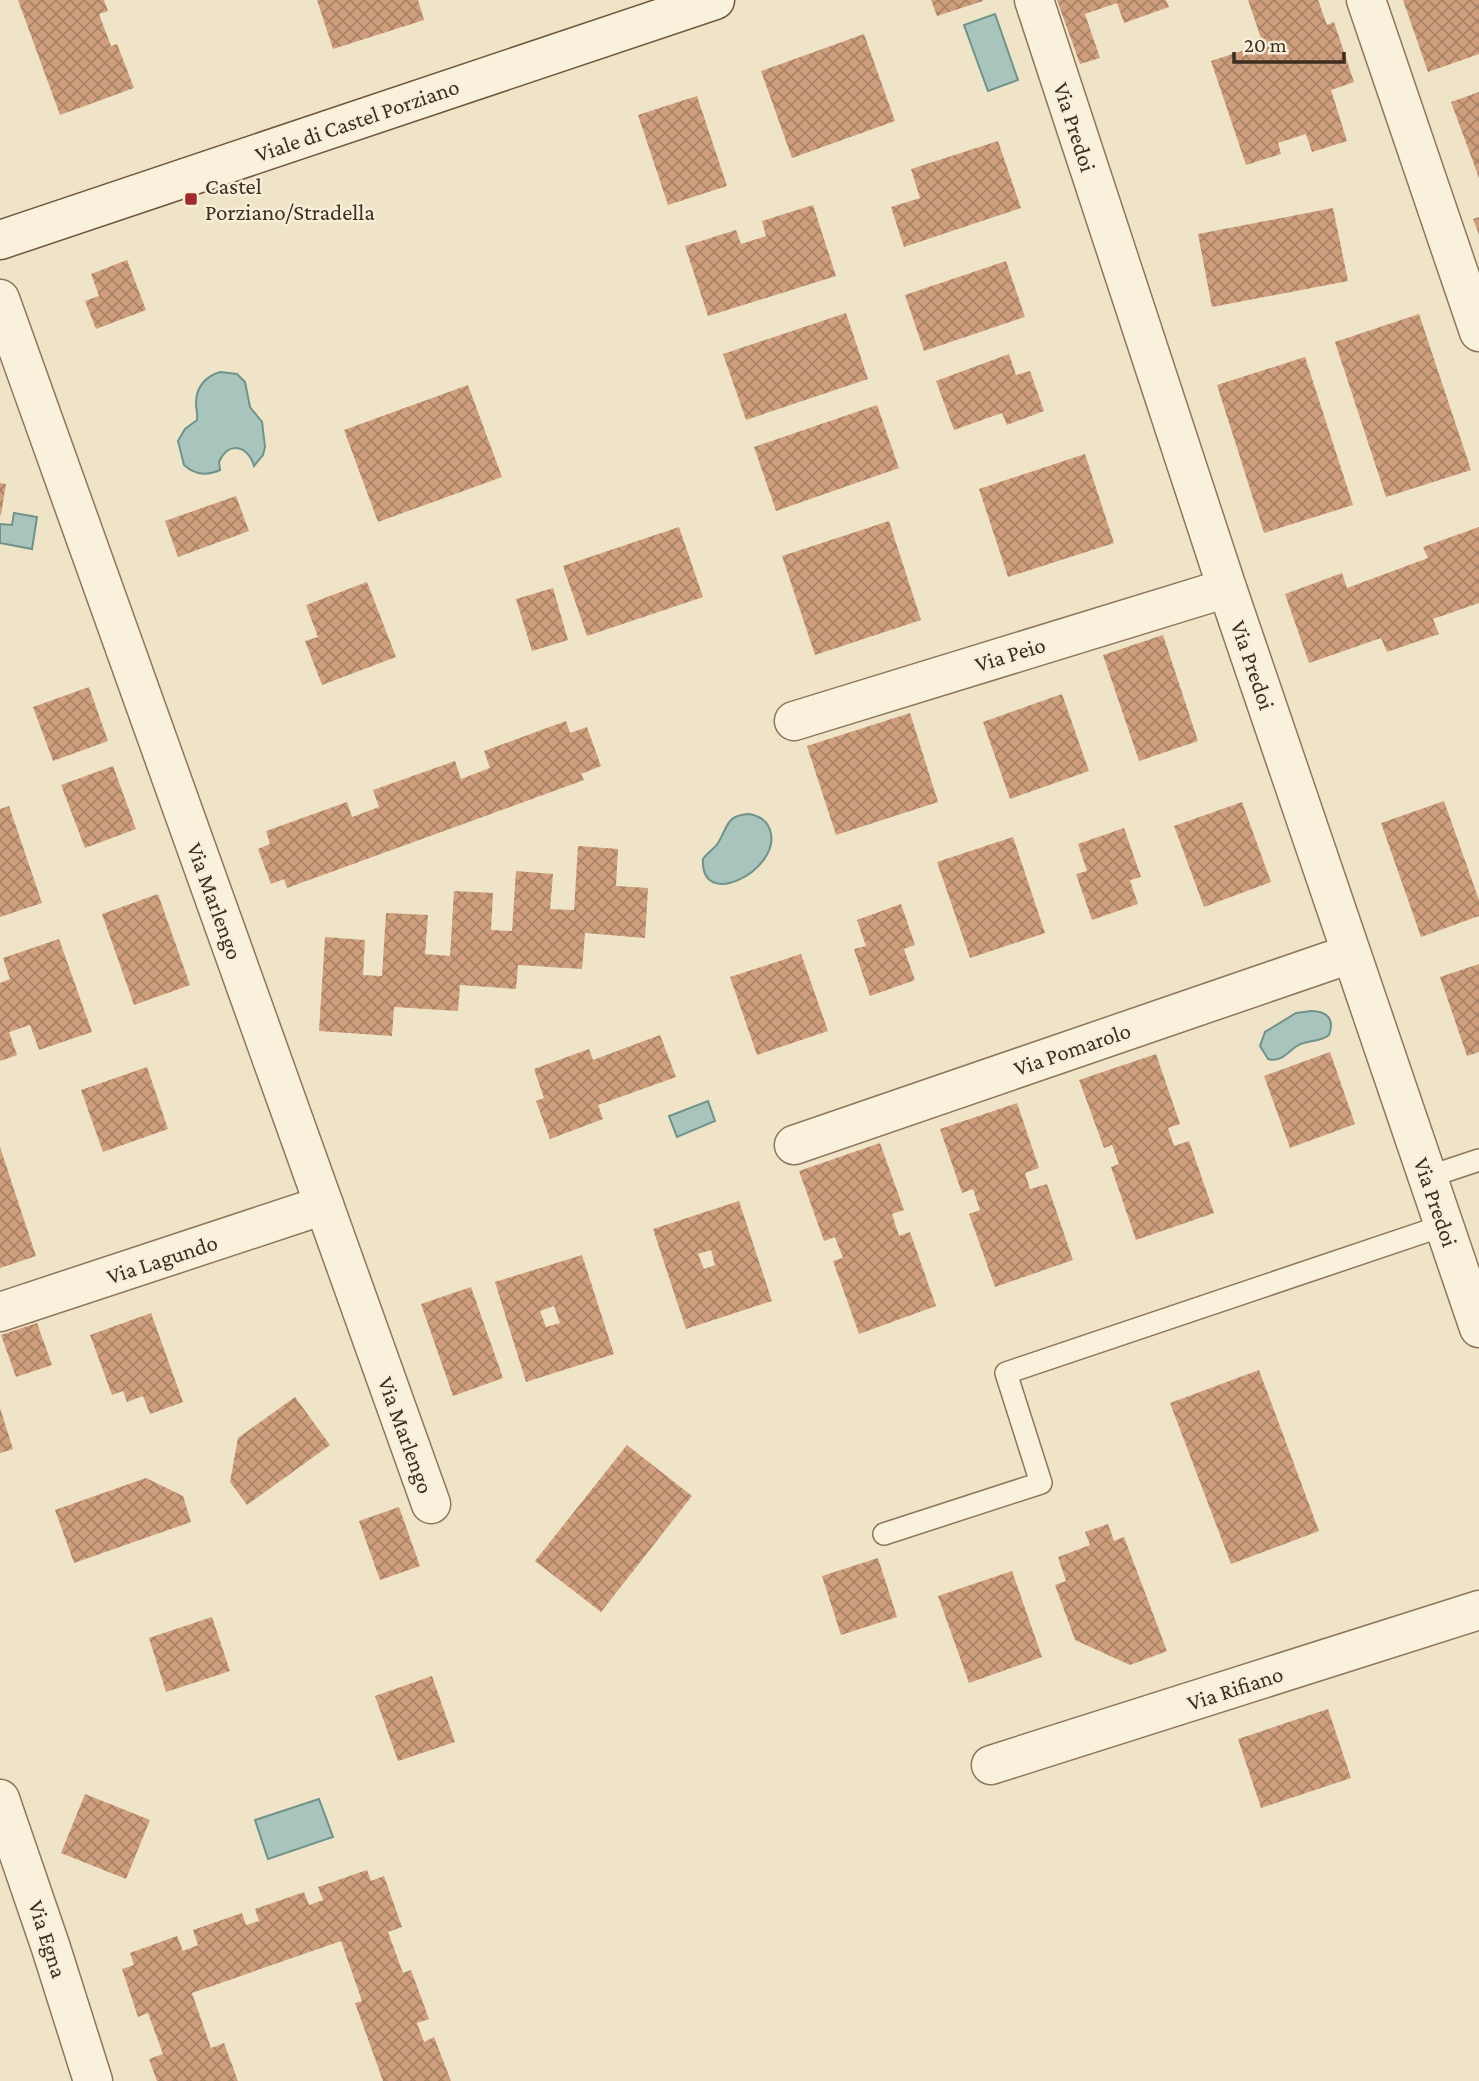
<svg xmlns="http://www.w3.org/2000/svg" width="1479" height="2081" font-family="'Crimson Pro',serif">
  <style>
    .water { fill: #a9c4bc; stroke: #6f938a; stroke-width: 2 }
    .building { fill: url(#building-cross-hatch); fill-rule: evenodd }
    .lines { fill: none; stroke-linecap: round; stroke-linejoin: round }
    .lane-casing { stroke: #8d765c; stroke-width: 24 }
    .street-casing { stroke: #8d765c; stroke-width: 41 }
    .secondary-casing { stroke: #6f573f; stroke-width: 41 }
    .lane { stroke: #faf1dc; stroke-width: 21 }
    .street { stroke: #faf1dc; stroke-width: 38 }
    .secondary { stroke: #faf1dc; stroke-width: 38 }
    .poi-dot { fill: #9e2a2b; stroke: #f7eed8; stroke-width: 2.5 }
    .labels { text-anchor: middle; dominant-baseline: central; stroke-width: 5; stroke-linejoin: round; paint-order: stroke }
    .street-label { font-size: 23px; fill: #3d2e20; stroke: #f7eed8 }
    .poi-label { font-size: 23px; fill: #3d2e20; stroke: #f7eed8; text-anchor: start }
  </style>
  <defs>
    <pattern id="building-cross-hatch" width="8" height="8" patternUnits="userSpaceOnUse" patternTransform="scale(1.75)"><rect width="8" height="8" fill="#cf9f7d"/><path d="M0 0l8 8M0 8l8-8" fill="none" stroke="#a98266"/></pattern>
  </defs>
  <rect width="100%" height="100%" fill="#f0e4c8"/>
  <!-- water -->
  <g class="water">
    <polygon points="995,14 1018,80 988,91 964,25"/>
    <path d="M220,372l17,2 8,8 5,25 12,15 3,25 -2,8 -9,11c-6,-21 -26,-25 -35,-4l1,8c-13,6 -25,5 -36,-5l-6,-24 7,-12 12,-9c1,-6 -1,-11 -1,-17 0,-16 10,-27 24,-31z"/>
    <polygon points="14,513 37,517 32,549 0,543 0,524 12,525"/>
    <path d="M749,814c11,2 20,7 22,20 7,37 -71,77 -68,25 4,-6 11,-10 15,-16 10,-16 8,-28 31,-29z"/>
    <path d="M1311,1011c16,0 24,8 18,24 -10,8 -21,4 -32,11 -10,6 -16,17 -29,13l-8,-13 5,-14 31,-19z"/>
    <polygon points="708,1101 715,1121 677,1137 669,1116"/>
    <polygon points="319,1799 333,1837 268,1859 255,1820"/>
  </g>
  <!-- building -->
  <g class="building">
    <polygon points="18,0 104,0 108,11 99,14 111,46 117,44 134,88 60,115"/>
    <polygon points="317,0 418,0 424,20 333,49"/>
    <polygon points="931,0 983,0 983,1 937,16"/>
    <polygon points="1057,0 1166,0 1169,7 1124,23 1117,3 1085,14 1100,58 1080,64"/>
    <polygon points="1248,0 1318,0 1327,25 1334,22 1354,82 1331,90 1347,141 1312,152 1306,134 1278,143 1281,154 1246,165 1211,61 1263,44"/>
    <polygon points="1403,0 1479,0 1479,54 1428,72"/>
    <polygon points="864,34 895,121 792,158 761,71"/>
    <polygon points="1479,92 1479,178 1451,102"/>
    <polygon points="697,96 727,186 668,205 638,115"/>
    <polygon points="998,141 1021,208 904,247 891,207 920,198 911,169"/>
    <polygon points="813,205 836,276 708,316 685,246 736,230 741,244 766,236 762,221"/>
    <polygon points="1333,208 1348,281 1212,307 1198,234"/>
    <polygon points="1479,217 1479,235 1473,219"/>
    <polygon points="127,260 146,310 96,329 85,301 99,296 91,274"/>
    <polygon points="1006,261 1025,317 924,351 905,295"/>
    <polygon points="846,313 868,379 746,420 723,354"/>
    <polygon points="1419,314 1471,470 1386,497 1335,342"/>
    <polygon points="1009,354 1016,375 1030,371 1044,411 1007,425 1002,413 954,430 936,381"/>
    <polygon points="1305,357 1353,505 1264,533 1217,385"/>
    <polygon points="468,385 502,477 378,522 344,430"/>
    <polygon points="877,405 899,468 776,511 754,447"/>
    <polygon points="1085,454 1114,543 1008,577 979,489"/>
    <polygon points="0,483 6,484 1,515 0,515"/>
    <polygon points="236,496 249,531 178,557 165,521"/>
    <polygon points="889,521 921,620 815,655 782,556"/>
    <polygon points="679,527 703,597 587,636 563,566"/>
    <polygon points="1479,527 1479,603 1433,619 1439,634 1387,652 1381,638 1309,663 1285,594 1342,573 1347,588 1428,558 1423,547"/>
    <polygon points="367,582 396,657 322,685 305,641 318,637 306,605"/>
    <polygon points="553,588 568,640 532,651 516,599"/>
    <polygon points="1163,635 1198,741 1139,761 1103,655"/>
    <polygon points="89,687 108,741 53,761 33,707"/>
    <polygon points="1062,694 1089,771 1010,799 983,722"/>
    <polygon points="910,713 938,802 836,835 807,746"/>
    <polygon points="566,721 570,733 587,727 601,766 581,774 584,780 287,888 284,879 271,884 258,849 270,844 266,831 347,802 352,817 379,807 373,790 455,761 461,779 490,768 484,751"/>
    <polygon points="113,766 136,829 85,848 61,785"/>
    <polygon points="1444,801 1479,900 1479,916 1421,937 1381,823"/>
    <polygon points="1242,802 1271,882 1204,907 1174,826"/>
    <polygon points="9,806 42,903 0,917 0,809"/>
    <polygon points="1124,828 1141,877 1130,880 1138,904 1092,920 1076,874 1087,871 1078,844"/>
    <polygon points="1013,837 1045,933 970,958 937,862"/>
    <polygon points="578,846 618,849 616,886 648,888 645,938 585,933 582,969 518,965 516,989 460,985 458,1011 394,1007 392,1036 319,1031 325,937 365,940 363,975 382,976 386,913 428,915 425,954 450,956 454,891 493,893 491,930 512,931 516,871 553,874 550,909 574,910"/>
    <polygon points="158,894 190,985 134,1005 102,914"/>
    <polygon points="901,904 915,945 904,949 915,980 870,996 854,949 866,946 857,920"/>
    <polygon points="59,939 92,1032 39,1050 30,1025 9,1032 17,1055 0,1061 0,983 10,979 3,958"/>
    <polygon points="801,954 828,1031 757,1055 730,977"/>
    <polygon points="1479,964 1479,1052 1467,1056 1440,977"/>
    <polygon points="660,1035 676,1077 598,1105 603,1119 550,1139 536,1101 544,1098 534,1069 589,1049 593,1060"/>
    <polygon points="1330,1052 1355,1124 1290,1148 1264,1076"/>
    <polygon points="1156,1054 1180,1124 1168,1128 1174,1146 1189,1141 1214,1213 1136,1240 1111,1167 1119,1164 1112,1145 1104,1148 1079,1080"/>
    <polygon points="147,1067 168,1129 103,1152 81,1090"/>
    <polygon points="1017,1103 1039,1168 1025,1173 1030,1189 1047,1184 1073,1260 995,1287 969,1214 980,1210 973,1189 962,1193 940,1129"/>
    <polygon points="880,1143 904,1210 892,1214 899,1236 910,1232 936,1306 859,1334 833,1261 843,1258 835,1237 824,1241 799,1171"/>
    <polygon points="0,1147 36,1256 0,1268"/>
    <path d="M739,1201l33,100 -86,28 -33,-100zM711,1250l4,15 -11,4 -6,-15z"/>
    <path d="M582,1255l32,99 -88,28 -31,-100zM554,1306l6,17 -14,4 -6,-16z"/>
    <polygon points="471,1287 503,1378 453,1396 421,1304"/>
    <polygon points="151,1313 183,1402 150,1414 143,1396 127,1402 123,1391 112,1395 90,1335"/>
    <polygon points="37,1323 52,1365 16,1377 1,1335"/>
    <polygon points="1259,1370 1319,1531 1231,1564 1170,1403"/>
    <polygon points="295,1397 330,1445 247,1505 230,1482 238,1438"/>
    <polygon points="0,1408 13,1449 0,1453"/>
    <polygon points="627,1445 692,1496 601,1612 535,1561"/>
    <polygon points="146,1478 183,1496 191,1522 74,1563 55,1510"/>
    <polygon points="399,1507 420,1566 380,1580 359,1521"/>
    <polygon points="1108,1524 1114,1541 1124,1537 1167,1651 1130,1665 1075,1640 1055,1585 1066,1581 1058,1557 1090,1545 1085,1532"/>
    <polygon points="878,1558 897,1617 841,1635 822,1576"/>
    <polygon points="1012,1571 1042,1657 969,1683 938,1596"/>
    <polygon points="212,1617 230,1671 166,1692 149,1638"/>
    <polygon points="432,1676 455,1742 398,1761 375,1696"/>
    <polygon points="1328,1709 1351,1778 1261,1808 1238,1739"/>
    <polygon points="85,1794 150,1820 126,1879 61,1853"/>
    <polygon points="367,1870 371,1881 384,1876 402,1927 388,1932 403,1973 411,1970 429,2019 417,2023 424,2042 434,2037 451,2081 383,2081 355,2003 362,2001 341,1941 192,1993 211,2048 224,2043 238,2081 157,2081 149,2059 163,2054 148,2013 138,2017 122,1969 134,1965 130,1953 177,1936 183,1951 198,1945 193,1930 242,1913 246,1925 259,1921 255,1909 304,1892 309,1905 323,1900 318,1887"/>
  </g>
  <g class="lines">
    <defs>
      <g id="lane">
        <polyline points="1428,1177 1479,1160"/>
        <polyline points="884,1534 1041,1483 1006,1373 1445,1225"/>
      </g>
      <g id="street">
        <polyline points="1034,0 1227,588 1479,1328"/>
        <polyline points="1366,0 1479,332"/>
        <polyline points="0,299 431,1504"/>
        <polyline points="794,721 1227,588"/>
        <polyline points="794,1145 1350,954"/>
        <polyline points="0,1312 324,1205"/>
        <polyline points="991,1765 1479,1610"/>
        <polyline points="0,1799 51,1948 93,2081"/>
      </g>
      <polyline id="secondary" points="0,240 715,0"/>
    </defs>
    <!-- lane casing -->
    <use href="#lane" class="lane-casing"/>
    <!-- street casing -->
    <use href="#street" class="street-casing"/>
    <!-- secondary casing -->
    <use href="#secondary" class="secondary-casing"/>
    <!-- lane -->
    <use href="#lane" class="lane"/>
    <!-- street -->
    <use href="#street" class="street"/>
    <!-- secondary -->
    <use href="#secondary" class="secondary"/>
  </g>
  <!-- markers -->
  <rect class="poi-dot" x="184" y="192" width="14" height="14" rx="3.5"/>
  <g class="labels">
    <!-- street labels -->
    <g class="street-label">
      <text transform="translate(357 120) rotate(-19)">Viale di Castel Porziano</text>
      <text transform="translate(1075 127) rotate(72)">Via Predoi</text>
      <text transform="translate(1010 654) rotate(-17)">Via Peio</text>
      <text transform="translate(1253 665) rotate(71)">Via Predoi</text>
      <text transform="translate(215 901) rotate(70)">Via Marlengo</text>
      <text transform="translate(1072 1049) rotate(-19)">Via Pomarolo</text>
      <text transform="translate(1436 1202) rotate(71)">Via Predoi</text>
      <text transform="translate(162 1259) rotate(-18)">Via Lagundo</text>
      <text transform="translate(406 1435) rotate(70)">Via Marlengo</text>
      <text transform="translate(1235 1688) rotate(-18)">Via Rifiano</text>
      <text transform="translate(48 1939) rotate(72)">Via Egna</text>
    </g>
    <!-- poi labels -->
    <g class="poi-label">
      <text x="205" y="186">Castel<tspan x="205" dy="26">Porziano/Stradella</tspan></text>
    </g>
  </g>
  <!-- scale -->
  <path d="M1234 52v10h110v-10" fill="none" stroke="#3d2e20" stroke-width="3.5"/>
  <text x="1244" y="52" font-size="21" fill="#3d2e20" stroke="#f7eed8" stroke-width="5" paint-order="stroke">20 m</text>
</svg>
